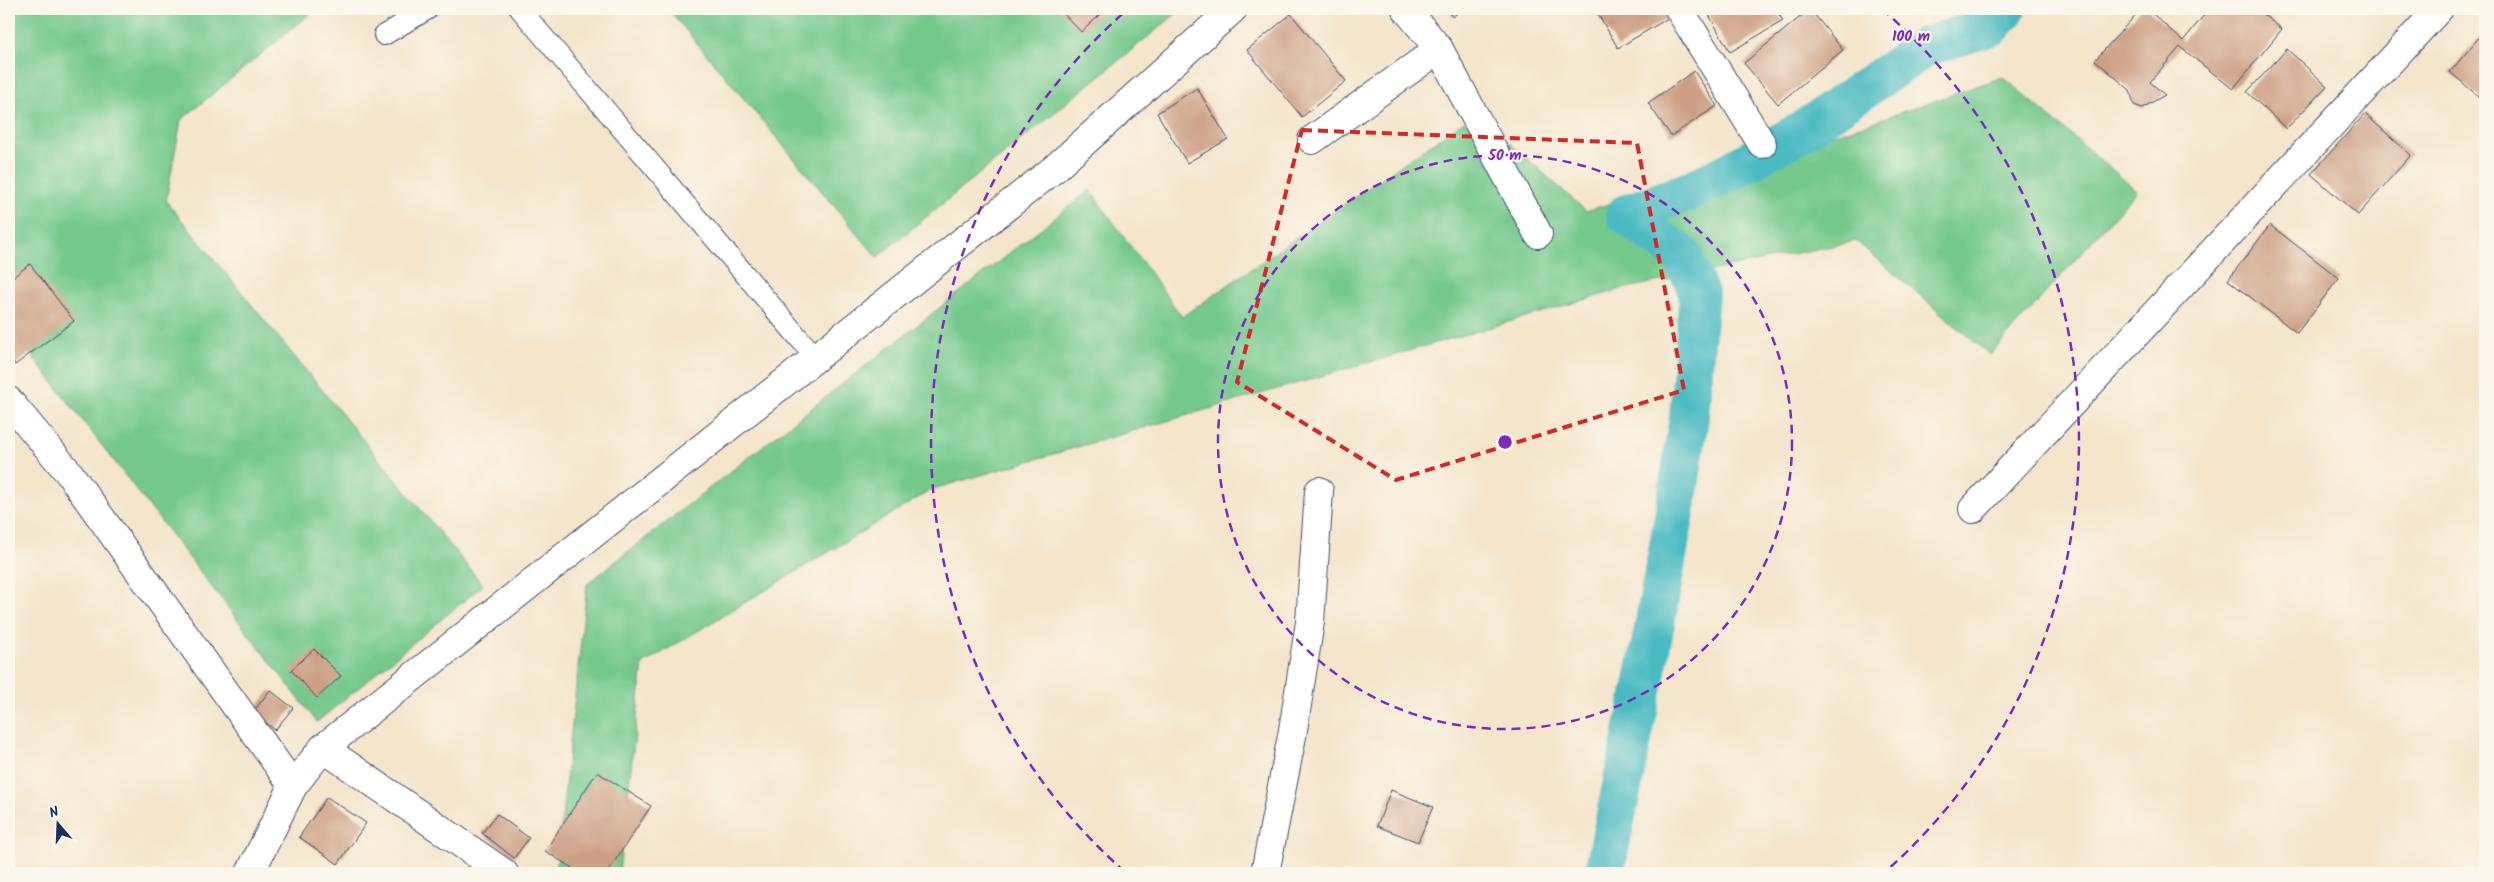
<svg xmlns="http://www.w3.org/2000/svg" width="2494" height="882" font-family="Kalam,sans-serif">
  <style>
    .green { fill: #75c98d; stroke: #487c76 }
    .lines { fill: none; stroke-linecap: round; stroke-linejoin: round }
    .canal { stroke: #4cbbc3; stroke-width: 40 }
    .building { fill: #cda085 }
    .lane-casing { stroke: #3c4a6e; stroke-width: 22 }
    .street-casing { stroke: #3c4a6e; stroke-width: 30 }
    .lane { stroke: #fff; stroke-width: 20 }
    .street { stroke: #fff; stroke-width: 28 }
    .marked { fill: none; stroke: #d62828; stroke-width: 4; stroke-dasharray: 10 6; stroke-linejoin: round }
    .ring { fill: none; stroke: #7b2cbf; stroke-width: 2.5; stroke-dasharray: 9 6 }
    .centre { fill: #7b2cbf; stroke: #fbf7ec; stroke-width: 2.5 }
    .ring-label { font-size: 15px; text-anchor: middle; font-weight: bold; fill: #7b2cbf; stroke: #fbf7ec; stroke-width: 4.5; stroke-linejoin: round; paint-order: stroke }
  </style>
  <rect width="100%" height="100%" fill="#fbf7ec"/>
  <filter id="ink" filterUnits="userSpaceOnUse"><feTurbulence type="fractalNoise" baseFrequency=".02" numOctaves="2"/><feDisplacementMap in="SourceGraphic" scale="10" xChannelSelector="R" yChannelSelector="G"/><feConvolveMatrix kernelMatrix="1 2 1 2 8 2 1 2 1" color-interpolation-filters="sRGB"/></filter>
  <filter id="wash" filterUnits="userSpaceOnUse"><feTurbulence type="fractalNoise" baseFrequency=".0096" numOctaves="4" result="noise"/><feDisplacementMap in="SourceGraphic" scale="20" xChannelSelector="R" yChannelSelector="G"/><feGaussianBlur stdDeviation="1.12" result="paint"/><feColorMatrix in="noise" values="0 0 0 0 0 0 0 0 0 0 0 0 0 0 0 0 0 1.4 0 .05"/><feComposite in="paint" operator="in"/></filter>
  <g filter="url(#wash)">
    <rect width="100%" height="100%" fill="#f4e5cb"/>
    <!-- green -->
    <g class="green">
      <polygon points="9,9 316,9 181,120 166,201 483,585 317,722 9,326"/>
      <polygon points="668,9 1182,9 877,257"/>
      <polygon points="2003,77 2137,191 1990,355 1856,241 1622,289 933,489 643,664 619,873 556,873 587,584 1090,190 1182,317 1476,113 1586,211 1867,124"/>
    </g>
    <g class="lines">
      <!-- canal -->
      <polyline class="canal" points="1604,873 1648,661 1676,506 1689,417 1699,293 1682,255 1626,214 1685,193 1728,173 1802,131 1927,46 1992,26 2006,9"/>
    </g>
    <g id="blocks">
      <!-- building -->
      <g class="building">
        <polygon points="1059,9 1107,9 1081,32"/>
        <polygon points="1447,9 1463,9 1452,17"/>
        <polygon points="1595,9 1672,9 1675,14 1618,48"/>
        <polygon points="1720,9 1776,9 1783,21 1730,52 1709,15"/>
        <polygon points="1810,9 1843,50 1778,104 1744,63"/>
        <polygon points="2141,9 2147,9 2183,41 2209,9 2256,9 2282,29 2233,89 2180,47 2150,82 2165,95 2142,108 2134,105 2130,90 2095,60"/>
        <polygon points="1291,14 1346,81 1302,117 1247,50"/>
        <polygon points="2481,35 2485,39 2484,101 2450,72"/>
        <polygon points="2287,49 2327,86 2286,129 2247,92"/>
        <polygon points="1694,71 1717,106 1671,136 1648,103"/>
        <polygon points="1197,88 1228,139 1187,163 1157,113"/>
        <polygon points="2365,114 2411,155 2358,215 2311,174"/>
        <polygon points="2270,225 2339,278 2297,333 2228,280"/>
        <polygon points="30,264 74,321 15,365 9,356 9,280"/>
        <polygon points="314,649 341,676 317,698 291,670"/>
        <polygon points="270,690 293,708 275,730 253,712"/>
        <polygon points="597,772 651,806 607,873 580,873 545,851"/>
        <polygon points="1391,790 1433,807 1418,842 1377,826"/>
        <polygon points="327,797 366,823 338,864 299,837"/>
        <polygon points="497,814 529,838 514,858 482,833"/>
      </g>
    </g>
  </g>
  <g filter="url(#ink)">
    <use href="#blocks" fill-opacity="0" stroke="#3c4a6e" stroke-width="1"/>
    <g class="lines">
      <defs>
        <g id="lane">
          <polyline points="520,9 815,357"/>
          <polyline points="384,35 428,9"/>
        </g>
        <g id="street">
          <polyline points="1406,9 1439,49 1538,234"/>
          <polyline points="1679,9 1762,144"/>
          <polyline points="1312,140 1439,49"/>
          <polyline points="9,401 69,473 293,786"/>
          <polyline points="1973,509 2439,9"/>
          <polyline points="323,748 504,873"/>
          <polyline points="250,873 293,786 323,748 1054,169 1233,9"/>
          <polyline points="1265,873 1292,736 1310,622 1319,491"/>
        </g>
      </defs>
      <!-- lane casing -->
      <use href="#lane" class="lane-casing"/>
      <!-- street casing -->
      <use href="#street" class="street-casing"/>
      <!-- lane -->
      <use href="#lane" class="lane"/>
      <!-- street -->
      <use href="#street" class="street"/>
    </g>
  </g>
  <!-- marked area -->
  <path class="marked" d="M1302,130l335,13 47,247 -288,90 -159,-98z"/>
  <!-- distance rings -->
  <g class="ring">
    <circle cx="1505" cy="442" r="287"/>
    <path d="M1125 872A574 574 0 0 1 1128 9M1882 9A574 574 0 0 1 1885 872"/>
  </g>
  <circle cx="1505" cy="442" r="8" class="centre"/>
  <g class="ring-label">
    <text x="1911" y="41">100 m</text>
    <text x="1505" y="160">50 m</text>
  </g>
  <!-- margin -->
  <rect width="2494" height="882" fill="none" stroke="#fbf7ec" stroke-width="30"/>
  <!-- north arrow -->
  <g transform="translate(58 824) rotate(341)" stroke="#fbf7ec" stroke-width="4" paint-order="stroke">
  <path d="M0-4L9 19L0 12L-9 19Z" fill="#1b2f5e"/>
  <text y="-8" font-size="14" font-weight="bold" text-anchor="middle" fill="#1b2f5e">N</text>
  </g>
</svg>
